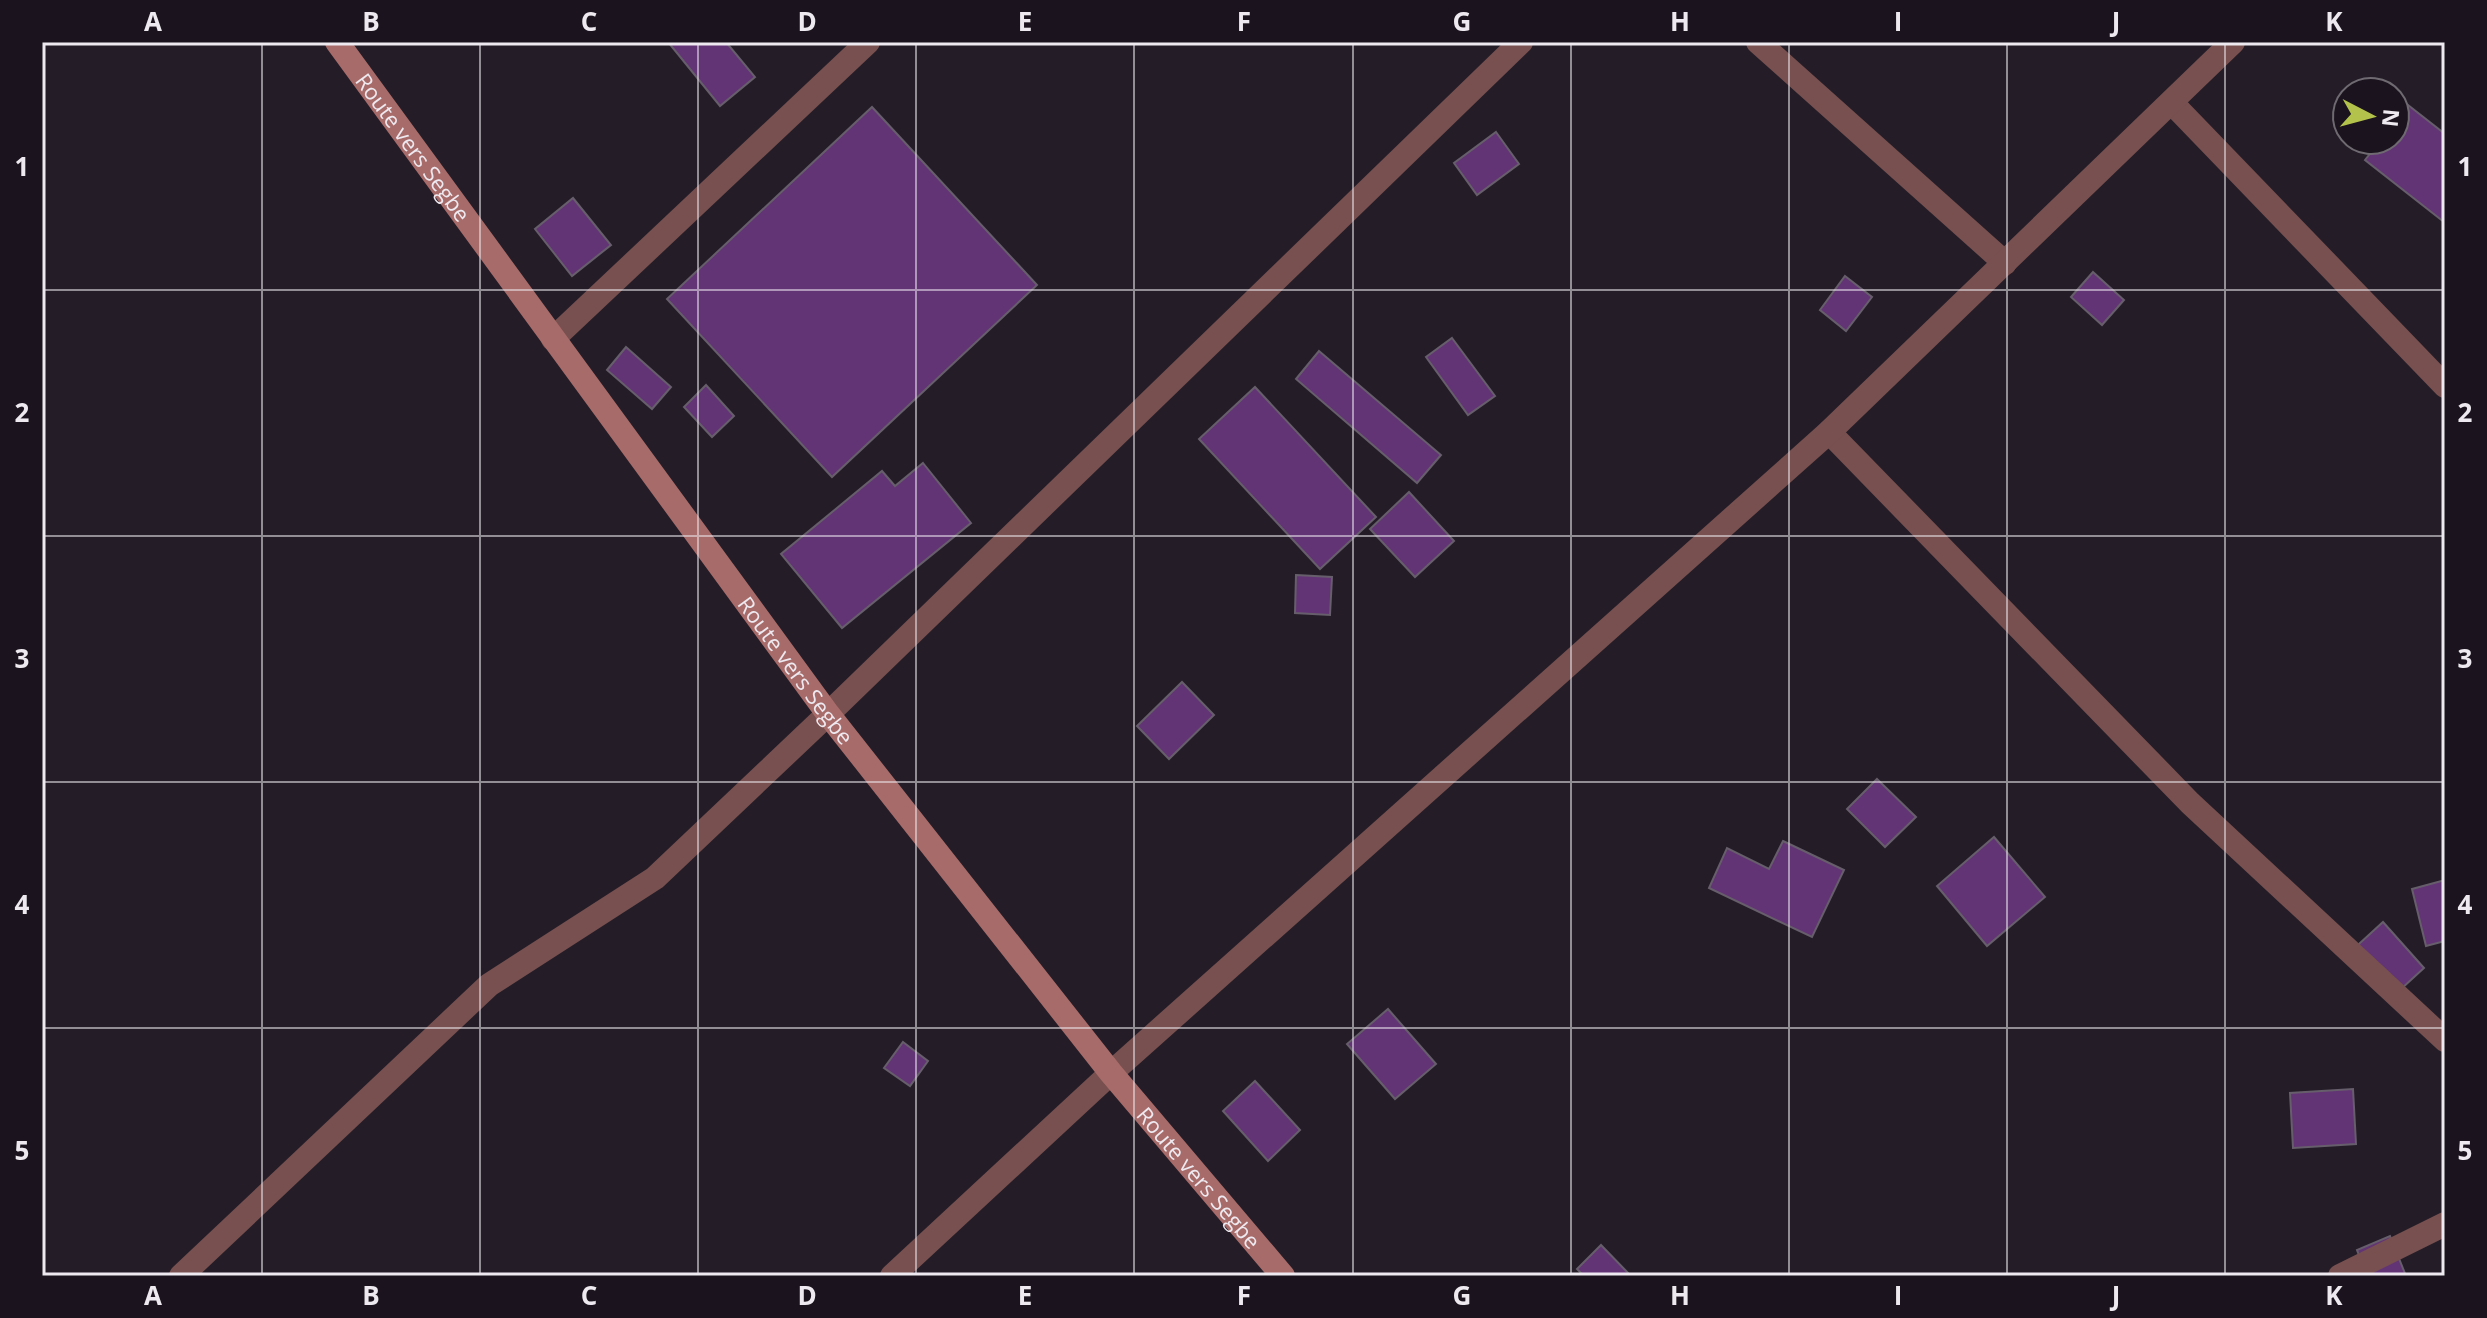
<svg xmlns="http://www.w3.org/2000/svg" width="2487" height="1318" font-family="'Open Sans',sans-serif">
  <style>
    .building { fill: #623475; stroke: #675e6b; stroke-width: 2 }
    .lines { fill: none; stroke-linecap: round; stroke-linejoin: round }
    .street { stroke: #77504f; stroke-width: 24 }
    .secondary { stroke: #a76b69; stroke-width: 24 }
    .grid { fill: none; stroke: #eee9f0; stroke-width: 2; stroke-opacity: 0.55 }
    .labels { text-anchor: middle; dominant-baseline: central; stroke-width: 7; stroke-linejoin: round; paint-order: stroke }
    .street-label { font-size: 22px; fill: #eee9f0; stroke: #1b141e }
    .neatline { fill: none; stroke: #eee9f0; stroke-width: 3 }
    .grid-label { font-size: 26px; text-anchor: middle; font-weight: bold; fill: #eee9f0 }
  </style>
  <rect width="100%" height="100%" fill="#241d28"/>
  <!-- building -->
  <g class="building">
    <polygon points="668,42 726,42 755,77 720,106"/>
    <polygon points="2408,105 2445,134 2444,222 2365,160 2381,140 2395,140 2395,122"/>
    <polygon points="872,107 1037,285 832,477 667,299"/>
    <polygon points="1496,132 1519,164 1477,195 1454,163"/>
    <polygon points="573,198 611,245 572,276 535,229"/>
    <polygon points="2093,272 2124,300 2102,325 2071,297"/>
    <polygon points="1845,276 1872,297 1846,331 1820,310"/>
    <polygon points="1452,338 1495,396 1468,415 1426,357"/>
    <polygon points="626,347 671,387 652,409 607,370"/>
    <polygon points="1319,351 1441,455 1417,483 1296,379"/>
    <polygon points="706,385 734,416 712,437 684,407"/>
    <polygon points="1255,387 1376,517 1320,569 1199,439"/>
    <polygon points="923,463 971,523 842,628 781,554 882,471 895,486"/>
    <polygon points="1409,492 1454,541 1415,577 1370,529"/>
    <polygon points="1296,575 1332,577 1330,615 1295,613"/>
    <polygon points="1182,682 1214,715 1169,759 1137,726"/>
    <polygon points="1877,779 1916,817 1885,847 1847,809"/>
    <polygon points="1994,837 2045,897 1987,946 1937,886"/>
    <polygon points="1783,841 1844,870 1812,937 1709,888 1727,848 1769,869"/>
    <polygon points="2445,880 2445,941 2426,946 2412,889"/>
    <polygon points="2383,922 2424,968 2389,1000 2348,954"/>
    <polygon points="1388,1009 1436,1064 1395,1099 1347,1044"/>
    <polygon points="903,1042 928,1061 910,1086 884,1068"/>
    <polygon points="1255,1081 1300,1130 1268,1161 1223,1111"/>
    <polygon points="2353,1089 2356,1144 2293,1148 2290,1093"/>
    <polygon points="2390,1236 2406,1276 2367,1276 2357,1250"/>
    <polygon points="1601,1245 1631,1276 1584,1276 1577,1269"/>
  </g>
  <g class="lines">
    <!-- street -->
    <g class="street">
      <polyline points="1758,42 2005,263"/>
      <polyline points="2172,103 2445,386"/>
      <polyline points="553,339 868,42"/>
      <polyline points="1829,432 2190,803 2445,1040"/>
      <polyline points="181,1276 489,985 655,878 828,714 1521,42"/>
      <polyline points="892,1276 1111,1073 1829,432 2233,42"/>
      <polyline points="2340,1276 2445,1224"/>
    </g>
    <!-- secondary -->
    <path class="secondary" id="s1" d="M337,42l491,672 283,359 172,203"/>
  </g>
  <!-- grid -->
  <path class="grid" d="M262,42v1234M480,42v1234M698,42v1234M916,42v1234M1134,42v1234M1353,42v1234M1571,42v1234M1789,42v1234M2007,42v1234M2225,42v1234M42,290h2403M42,536h2403M42,782h2403M42,1028h2403"/>
  <g class="labels">
    <!-- street labels -->
    <g class="street-label">
      <text stroke="none"><textPath href="#s1" startOffset="130">Route vers Segbe</textPath></text>
      <text stroke="none"><textPath href="#s1" startOffset="778">Route vers Segbe</textPath></text>
      <text stroke="none"><textPath href="#s1" startOffset="1426">Route vers Segbe</textPath></text>
    </g>
  </g>
  <!-- border -->
  <rect width="2487" height="1318" fill="none" stroke="#1b141e" stroke-width="88"/>
  <!-- north arrow -->
  <g transform="translate(2371 116) rotate(96)"><circle r="38" fill="#1b141e" stroke="#6f6972" stroke-width="2"/>
  <path d="M0-6L14 30L0 20L-14 30Z" fill="#b3c24b"/>
  <text y="-12" font-size="22" font-weight="bold" text-anchor="middle" fill="#eee9f0">N</text>
  </g>
  <rect x="44" y="44" width="2399" height="1230" class="neatline"/>
  <g class="grid-label">
    <text x="153" y="31">A</text>
    <text x="371" y="31">B</text>
    <text x="589" y="31">C</text>
    <text x="807" y="31">D</text>
    <text x="1025" y="31">E</text>
    <text x="1244" y="31">F</text>
    <text x="1462" y="31">G</text>
    <text x="1680" y="31">H</text>
    <text x="1898" y="31">I</text>
    <text x="2116" y="31">J</text>
    <text x="2334" y="31">K</text>
    <text x="22" y="176">1</text>
    <text x="2465" y="176">1</text>
    <text x="22" y="422">2</text>
    <text x="2465" y="422">2</text>
    <text x="22" y="668">3</text>
    <text x="2465" y="668">3</text>
    <text x="22" y="914">4</text>
    <text x="2465" y="914">4</text>
    <text x="22" y="1160">5</text>
    <text x="2465" y="1160">5</text>
    <text x="153" y="1305">A</text>
    <text x="371" y="1305">B</text>
    <text x="589" y="1305">C</text>
    <text x="807" y="1305">D</text>
    <text x="1025" y="1305">E</text>
    <text x="1244" y="1305">F</text>
    <text x="1462" y="1305">G</text>
    <text x="1680" y="1305">H</text>
    <text x="1898" y="1305">I</text>
    <text x="2116" y="1305">J</text>
    <text x="2334" y="1305">K</text>
  </g>
</svg>
